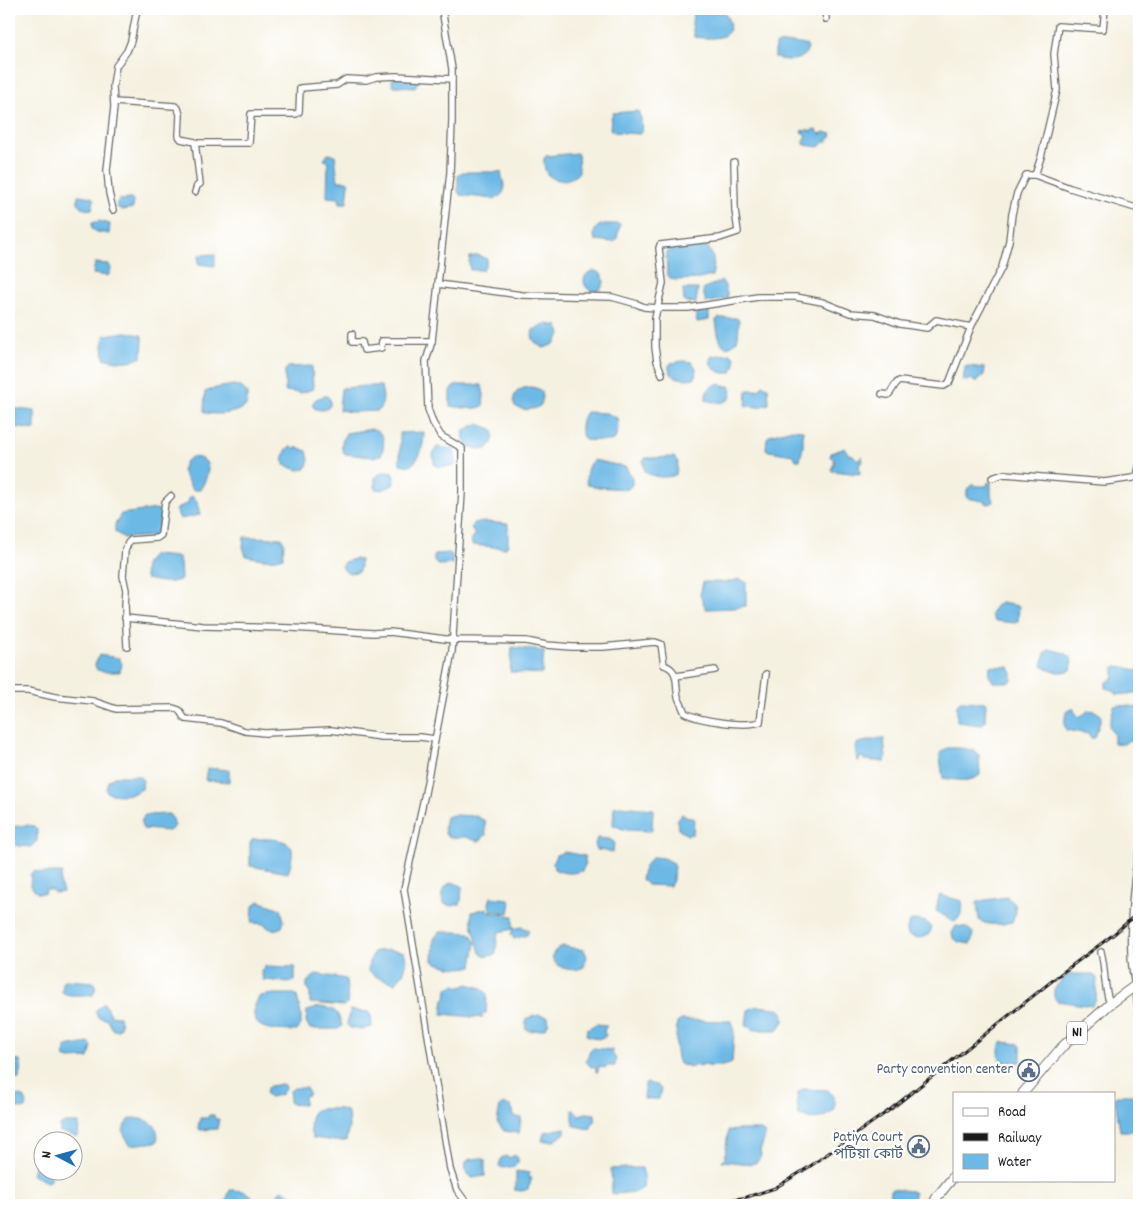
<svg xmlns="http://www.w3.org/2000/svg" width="1148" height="1214" font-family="Dekko,'Noto Sans Bengali',sans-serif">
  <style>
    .water { fill: #6db9e6; stroke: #446a81 }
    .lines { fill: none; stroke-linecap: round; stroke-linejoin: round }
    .minor-casing { stroke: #686761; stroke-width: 8 }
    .highway-casing { stroke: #686761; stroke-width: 11 }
    .minor { stroke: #fff; stroke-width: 5.5 }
    .highway { stroke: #fff; stroke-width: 9 }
    .rail-casing { stroke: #1c1c1c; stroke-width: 3 }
    .rail { stroke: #fff; stroke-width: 1; stroke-dasharray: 4; stroke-linecap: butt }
    .labels { text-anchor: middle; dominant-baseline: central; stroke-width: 4.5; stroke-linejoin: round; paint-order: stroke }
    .shield { fill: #fff; stroke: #606060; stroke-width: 1 }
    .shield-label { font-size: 14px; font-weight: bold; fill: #1c1c1c }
    .service-label { font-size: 15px; fill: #4e5e75; stroke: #fff; text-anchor: end }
  </style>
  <rect width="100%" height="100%" fill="#fff"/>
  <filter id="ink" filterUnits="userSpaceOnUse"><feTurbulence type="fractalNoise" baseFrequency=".02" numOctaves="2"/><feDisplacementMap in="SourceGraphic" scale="10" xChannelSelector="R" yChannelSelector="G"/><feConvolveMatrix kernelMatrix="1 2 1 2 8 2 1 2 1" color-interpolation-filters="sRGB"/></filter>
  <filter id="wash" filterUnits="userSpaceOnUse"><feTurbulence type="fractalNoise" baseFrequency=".0096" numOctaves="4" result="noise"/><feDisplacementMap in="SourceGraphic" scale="20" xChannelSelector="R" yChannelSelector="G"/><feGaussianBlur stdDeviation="1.12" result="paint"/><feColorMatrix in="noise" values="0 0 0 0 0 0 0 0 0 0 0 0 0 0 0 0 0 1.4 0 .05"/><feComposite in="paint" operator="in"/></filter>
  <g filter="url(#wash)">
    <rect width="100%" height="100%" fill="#f5f1e1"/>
    <!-- water -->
    <g class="water">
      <path d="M706,12l19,1c16,28 -13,26 -31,24l-2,-13 1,-11z"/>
      <path d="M793,43l13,2 2,2c-3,16 -21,14 -33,11v-12l2,-2z"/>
      <polygon points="393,77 417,78 417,84 415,87 393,86 392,82"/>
      <polygon points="638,111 641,118 642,133 639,134 614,132 610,129 611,118 613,113"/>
      <polygon points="808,129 809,131 813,131 813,129 817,130 818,132 820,134 824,132 832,134 831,138 828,138 828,141 824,142 819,147 805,145 803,141 806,135 801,132 802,130 805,131"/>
      <path d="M577,153l1,2 1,17c-7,9 -22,11 -31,3 -4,-4 -4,-12 -4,-17l2,-2z"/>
      <polygon points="328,154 335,155 338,181 347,181 349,183 347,203 340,203 339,198 327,197 328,161 324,160"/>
      <path d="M462,172h39c2,13 9,21 -7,27l-34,-4 -2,-4v-16z"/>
      <path d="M80,195l11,2 3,2 -2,10c-9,2 -16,-4 -14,-13z"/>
      <polygon points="131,199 134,201 133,208 122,210 117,207 117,202 119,200"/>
      <polygon points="99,221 110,224 109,234 97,232 92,229 92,223"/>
      <path d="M604,224h16l-3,14 -3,4 -19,-2c-3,-9 1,-14 9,-16z"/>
      <path d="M708,247c6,10 7,18 4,29l-13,3 -23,1 -5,-1 -4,-5 -1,-21 3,-5z"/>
      <polygon points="215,254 215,266 198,264 199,255"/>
      <polygon points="478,255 487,259 486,265 483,270 470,270 469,263 470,257"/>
      <polygon points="95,263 109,264 111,269 108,276 93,274"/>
      <circle cx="594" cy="281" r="10"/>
      <polygon points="722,281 725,286 728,298 706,303 703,291 704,288"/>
      <polygon points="683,289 698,289 696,303 684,302"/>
      <polygon points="700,309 707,309 709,310 709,320 697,322 695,312"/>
      <path d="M718,318h18l3,2c-1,13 2,25 -14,27 -7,-5 -8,-18 -9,-27z"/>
      <path d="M547,324l11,2 3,8 -7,10 -10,4c-8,-4 -14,-8 -11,-18z"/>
      <path d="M126,332l15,3 2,4 -1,18c-12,6 -25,5 -38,1l-1,-13 2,-10z"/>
      <path d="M732,354c5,4 3,13 0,18 -8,3 -16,0 -21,-7l-1,-6 2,-3z"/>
      <path d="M683,361l9,1 4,6 -1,10c-11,2 -27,1 -26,-12l2,-3z"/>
      <polygon points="312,366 313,389 301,393 285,391 285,370 288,367"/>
      <polygon points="968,366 985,368 984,375 975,382 971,379 966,381 963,380 965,367"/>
      <path d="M720,383l3,3h7l2,5 -2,8c-7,5 -16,4 -24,1 -1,-10 5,-14 14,-17z"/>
      <path d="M234,385c13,3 15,9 12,21 -10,8 -27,9 -40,7l-2,-2 1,-19 11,-4z"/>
      <path d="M456,385h26l2,10 -1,11c-9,5 -23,1 -33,0v-16z"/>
      <polygon points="763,385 768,387 769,404 759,407 746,406 747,390 758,390"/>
      <path d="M366,386h15c2,10 4,16 -3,25l-26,1 -13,-2 2,-21 2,-1z"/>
      <path d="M528,387c14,0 16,6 13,18 -8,6 -18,6 -26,1 -4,-11 2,-17 13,-19z"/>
      <path d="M324,396h3l3,3c3,11 -8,13 -16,9l-2,-4 4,-5z"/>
      <polygon points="9,408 35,411 35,430 9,426"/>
      <path d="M586,412l20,1 11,5 1,10 -3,11 -5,2 -25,-1c-6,-8 -5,-20 1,-28z"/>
      <path d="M478,424l14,5c4,7 1,14 -5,20 -14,1 -26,-2 -23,-19z"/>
      <path d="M372,429c14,3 13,16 9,26l-8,2 -28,-3c-6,-6 -3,-14 1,-21z"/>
      <polygon points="792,429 803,430 803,447 800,460 796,460 793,455 769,451 766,449 767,438 770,435"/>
      <path d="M424,432c0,13 -3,26 -14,34l-10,-2v-31z"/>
      <polygon points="290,447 299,448 307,451 309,460 306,469 298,470 284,465 283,457 287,449"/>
      <polygon points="437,447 453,449 455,455 455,466 439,467 434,464 433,454"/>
      <polygon points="845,448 848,454 853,455 858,460 862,456 863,462 859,464 860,474 832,471 831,469 834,464 834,458 830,457 831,453"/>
      <path d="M191,457c25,0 17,20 9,33h-5l-3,-1 -10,-18 3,-9z"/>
      <path d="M674,457l4,5 -2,13c-10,3 -22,3 -31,-3l-2,-12 3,-2z"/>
      <path d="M593,460l33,7 6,11v7l-4,4 -33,-2 -8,-3c-2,-8 0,-19 6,-24z"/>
      <polygon points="383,472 393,473 395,478 393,485 382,490 375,489 375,477"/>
      <polygon points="988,482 991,483 991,495 993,501 992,503 988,504 983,501 967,498 967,489 973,484 977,486 987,486"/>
      <polygon points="192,496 197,501 200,515 180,519 176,510 179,507 187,504 190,497"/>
      <polygon points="157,509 161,512 158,533 156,536 124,538 115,532 115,525 121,514"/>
      <polygon points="487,522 508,524 508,545 506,548 472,545 471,538 474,537 474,532 471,530 473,523"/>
      <path d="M244,537l38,1 2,4 -1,15c-11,5 -25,1 -37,-1l-3,-9z"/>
      <polygon points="450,553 452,555 452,564 439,565 434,562 434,556 437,554"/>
      <path d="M153,555l25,2 2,7 1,15c-9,6 -24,2 -35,0 -4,-8 -1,-18 7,-24z"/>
      <polygon points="354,559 360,560 360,568 358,572 349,573 344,570 342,565 344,562"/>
      <polygon points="739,579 746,582 746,606 734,608 706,609 700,595 703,582 728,582"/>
      <polygon points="1001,603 1019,606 1018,621 1016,623 994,621 991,615 995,606"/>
      <polygon points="512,647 544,651 542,674 510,672"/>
      <path d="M1049,649c14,4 26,3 22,21 -9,4 -21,2 -29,-4l3,-13z"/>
      <polygon points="99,655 119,658 122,664 120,672 106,672 97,670 95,665"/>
      <polygon points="990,666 1009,667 1012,673 1012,680 1010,682 993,682 989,675"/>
      <polygon points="1116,666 1125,667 1139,671 1139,693 1131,693 1130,695 1116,694 1115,691 1106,688 1106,683 1114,677 1114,668"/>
      <polygon points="960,701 986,702 985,722 981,725 957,722 957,704"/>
      <polygon points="1119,705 1139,707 1139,735 1137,740 1129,740 1124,744 1114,743 1114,735 1109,726 1114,706"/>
      <polygon points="1072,709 1074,709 1074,711 1079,717 1086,713 1088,710 1095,711 1100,714 1101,718 1095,738 1091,738 1089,734 1066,730 1064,724 1066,712"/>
      <polygon points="881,738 884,739 886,758 885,762 864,760 864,758 860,757 859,761 857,760 855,747 858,743"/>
      <path d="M947,748c10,0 24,-1 32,7l1,20c-10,8 -25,5 -37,3l-3,-20 1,-6z"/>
      <polygon points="207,768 229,770 229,782 205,780"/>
      <path d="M116,776h23l4,4 -1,9c-11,7 -22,7 -34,4l-2,-3 2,-9z"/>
      <polygon points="620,806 653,809 652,829 650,831 626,830 613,825 614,807"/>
      <path d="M169,814l4,5 2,7 -6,5 -26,-2c-3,-6 -2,-9 2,-14z"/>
      <polygon points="682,814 694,819 693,834 687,835 678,829 677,820"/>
      <path d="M453,815l23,1 9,5 1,14 -7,6c-5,0 -9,-3 -13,-4 -8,-1 -9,5 -21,-3l-1,-8 2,-9z"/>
      <path d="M26,825l8,1 3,3v12l-6,6c-8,-1 -17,0 -22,-6v-10l2,-4z"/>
      <polygon points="597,838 609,839 614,842 613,852 597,850 594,847 596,846 595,844"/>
      <path d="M253,839c10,0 38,-2 39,11 1,7 -2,16 -4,23l-38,-7v-23z"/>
      <path d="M565,852l20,4v9l-3,6c-10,3 -19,3 -28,-2l-1,-7 3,-7z"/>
      <path d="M653,857l10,1 11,5 -1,17 -3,6 -23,-1 -6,-6c2,-10 4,-15 12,-22z"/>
      <polygon points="34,871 41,873 62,873 60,883 63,892 54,893 52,890 45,890 45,893 37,893 30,886 31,873"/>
      <path d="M452,882l10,4 -1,14 -1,4 -7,2 -9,-2c-5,-9 -1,-18 8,-22z"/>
      <path d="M940,895l22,6c2,7 -1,16 -7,21l-19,-11 3,-15z"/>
      <polygon points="491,897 509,899 511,902 509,913 490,911 489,903"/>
      <path d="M1007,897l8,7 1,8 -4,10c-9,3 -26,4 -33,-2l-2,-17 2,-2z"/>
      <path d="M259,901l22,8 3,12 -2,6c-5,3 -9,3 -14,1l-3,-4 -13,-1 1,-17z"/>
      <path d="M487,908v4l26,4v13l9,-2 7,3 -2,5 -13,4 -3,-5 2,-5 -14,3c-4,8 -1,15 -4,23l-9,1 -6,-3c-2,-12 -11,-31 -8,-41z"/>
      <path d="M917,920l9,2 5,4v5l-4,5 -8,2 -10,-2c-4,-6 -1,-11 2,-15z"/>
      <polygon points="956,926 966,927 973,933 972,940 970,944 959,942 953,938 952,933"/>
      <path d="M440,931l30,2 6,10 -4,23c-12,4 -28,1 -39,-5l1,-22z"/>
      <path d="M563,946l21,4 3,6 -3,11c-21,10 -46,-11 -21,-21z"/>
      <path d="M390,950l14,2c5,12 0,23 -9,31l-16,-5 -11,-7 1,-9 6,-11z"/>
      <polygon points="266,966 295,967 295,981 289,982 263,980 261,970"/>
      <polygon points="317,974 346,979 348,1003 343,1006 310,1003 310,990 307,989 307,982"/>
      <polygon points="1070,974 1092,974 1097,978 1096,999 1092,1006 1057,1001 1054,997 1054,989 1062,980"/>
      <polygon points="67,980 93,982 96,987 93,995 68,995 62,992 63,981"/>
      <polygon points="468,984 482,988 487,994 486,1013 481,1015 483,1018 442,1014 444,999 446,999 447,988 455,985 461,987"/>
      <path d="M274,994h21l2,2c2,11 8,26 0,35 -13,-1 -43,2 -43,-17 0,-8 2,-12 6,-18z"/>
      <polygon points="104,1003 110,1015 119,1016 121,1025 118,1030 113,1030 108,1020 98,1017 95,1011"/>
      <polygon points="757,1006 777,1008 783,1012 784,1021 778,1030 755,1030 746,1026 748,1010"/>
      <path d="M319,1007c17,2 18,3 23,19l-4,3h-28l-4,-7 1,-11z"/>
      <polygon points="350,1010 369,1012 371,1015 372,1027 362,1029 350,1028 347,1024"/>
      <path d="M539,1015l9,2c3,13 -8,13 -19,14l-4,-3 2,-10z"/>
      <path d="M681,1020l50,1 3,11 -2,31c-8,4 -23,5 -30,1l-1,3 -6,-2 -2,2 -7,-1 -1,-2 -1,2 -5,-2c-5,-11 -3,-28 -2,-41z"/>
      <polygon points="596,1024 607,1025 604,1031 606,1036 598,1039 586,1035 587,1029"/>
      <polygon points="1004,1042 1019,1044 1021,1046 1021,1061 1017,1063 1000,1062 999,1050 1000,1044"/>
      <polygon points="89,1043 92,1046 89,1058 69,1059 64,1057 65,1047"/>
      <polygon points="593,1048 612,1050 613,1055 616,1059 615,1066 607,1066 604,1068 599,1066 598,1072 596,1072 595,1067 591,1067 586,1061 590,1050"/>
      <path d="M9,1058l11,3c2,6 2,12 -1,18l-10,1z"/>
      <polygon points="647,1083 656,1085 661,1089 659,1099 644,1099 645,1084"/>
      <polygon points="281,1084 284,1085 285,1088 282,1094 270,1097 266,1094 267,1088 270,1086"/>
      <polygon points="294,1088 306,1088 309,1093 308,1095 304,1096 304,1105 291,1104 289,1102 290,1091"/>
      <path d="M803,1089l25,1 6,6 1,7 -1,8c-12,9 -21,9 -35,5l-2,-15 1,-8z"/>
      <polygon points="13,1095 24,1097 27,1104 26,1108 22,1109 10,1106 9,1098"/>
      <polygon points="1117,1095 1137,1095 1139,1101 1139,1131 1120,1131 1115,1099 1115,1096"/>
      <polygon points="505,1104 507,1106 511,1106 513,1116 521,1118 519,1133 504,1131 497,1122 500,1106"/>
      <path d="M341,1109l7,3 1,15 -3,14h-12l-21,-3c-5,-7 -2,-18 -1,-25 7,-6 20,-4 29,-4z"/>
      <polygon points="572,1110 574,1110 579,1115 586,1113 595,1114 595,1120 590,1129 574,1126"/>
      <polygon points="209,1115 214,1115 215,1119 219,1119 217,1129 200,1130 198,1127 200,1118 208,1118"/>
      <path d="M133,1118c15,1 28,6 24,24l-27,3 -7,-13c1,-7 4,-12 10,-14z"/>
      <polygon points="64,1123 79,1123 78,1137 60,1132 60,1126"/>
      <polygon points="565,1128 565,1133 555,1141 542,1141 544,1132"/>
      <polygon points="736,1130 761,1130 766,1134 760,1151 761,1156 757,1162 752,1164 722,1161 725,1157 728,1131"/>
      <polygon points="515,1155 518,1158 518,1163 513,1168 511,1167 503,1168 499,1166 501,1158 506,1156 509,1158"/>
      <polygon points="482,1158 485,1160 485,1176 472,1178 465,1170 465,1163 470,1159"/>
      <polygon points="35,1162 42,1163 42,1172 51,1172 52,1179 47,1182 32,1175"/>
      <polygon points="626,1168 642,1168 644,1177 643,1188 635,1192 614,1194 612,1193 611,1169"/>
      <polygon points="516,1171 530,1173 529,1178 532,1178 528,1189 522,1191 514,1190 516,1185"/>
      <polygon points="891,1189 911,1191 914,1193 913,1204 899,1205 890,1203"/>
      <polygon points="230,1190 243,1191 251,1195 253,1199 250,1205 226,1205 225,1203"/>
      <polygon points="280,1191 286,1191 293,1196 293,1205 276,1205 275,1199"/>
    </g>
  </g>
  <g filter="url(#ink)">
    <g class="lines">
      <defs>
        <g id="minor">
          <polyline points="442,9 452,69 452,121 450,173 438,284 432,341 426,361 428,409 433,423 441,436 462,448 462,492 452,651 425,793 404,889 450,1169 457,1190 468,1205"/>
          <polyline points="825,9 826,19"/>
          <polyline points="114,102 175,106 178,108 180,115 179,136 181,139 195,142 200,184 197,186 195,192"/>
          <polyline points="195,143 249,143 251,114 296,114 299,112 300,88 337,85 346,79 366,80 376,77 395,76 452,79"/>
          <polyline points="1035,175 1041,157 1057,90 1054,54 1058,26 1103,29 1105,9"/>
          <polyline points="113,210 109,193 107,170 114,107 113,86 116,66 127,51 131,41 137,9"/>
          <polyline points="438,284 522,295 612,297 637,304 644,307 657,308 688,308 758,297 796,297 822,302 850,313 875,315 900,324 927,328 936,320 971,327 1002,267 1009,241 1012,214 1017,193 1026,175 1035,175 1070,188 1139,209"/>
          <polyline points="352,334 352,342 362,342 364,350 381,348 382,341 432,341"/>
          <polyline points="662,374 657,361 655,347 655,318 663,283 659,248 660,245 720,238 738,232 735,210 734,162"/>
          <path d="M882,394l6,1c5,-4 5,-10 11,-14l45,5 5,-3 22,-56"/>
          <polyline points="992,478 1004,474 1104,482 1133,478 1137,476 1139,467"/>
          <path d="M125,618l78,8 89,2 81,5 17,-1 63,8 73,1 20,4 26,2h31l52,-5 6,2 3,21c16,5 11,19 14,32 2,5 5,11 7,16 15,8 59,14 75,9l6,-48"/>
          <polyline points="127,646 125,605 126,590 123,576 125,551 128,543 131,540 157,538 161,535 165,502 171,496"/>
          <polyline points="676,676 715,670"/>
          <polyline points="9,691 28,691 55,697 93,701 116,709 173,708 179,710 185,719 221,723 245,731 265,733 331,730 382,737 420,737 435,739"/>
          <path d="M1139,853c-7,30 -11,90 -6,121 2,14 5,28 6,43"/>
          <path d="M1101,952c5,19 2,33 9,52"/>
        </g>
        <g id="highway">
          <polyline points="1023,1093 1063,1046 1110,1004 1139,983"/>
          <polyline points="933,1205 937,1197 954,1176"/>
        </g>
      </defs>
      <!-- minor casing -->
      <use href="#minor" class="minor-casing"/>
      <!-- highway casing -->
      <use href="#highway" class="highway-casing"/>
      <!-- minor -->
      <use href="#minor" class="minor"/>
      <!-- highway -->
      <use href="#highway" class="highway"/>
      <defs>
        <polyline id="rail" points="702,1205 747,1197 775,1188 809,1167 891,1109 1062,973 1114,934 1139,912"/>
      </defs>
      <!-- rail casing -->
      <use href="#rail" class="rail-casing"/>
      <!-- rail -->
      <use href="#rail" class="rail"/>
    </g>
  </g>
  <!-- icons -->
  <defs>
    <symbol id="civic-ring" viewBox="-11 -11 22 22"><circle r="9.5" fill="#fff" stroke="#5c6f8a" stroke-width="1.5"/><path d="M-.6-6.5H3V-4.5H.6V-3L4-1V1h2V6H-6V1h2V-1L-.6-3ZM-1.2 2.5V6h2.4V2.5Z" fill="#5c6f8a"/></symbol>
  </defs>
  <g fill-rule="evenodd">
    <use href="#civic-ring" x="1016" y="1058" width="25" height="25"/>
    <use href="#civic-ring" x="906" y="1134" width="25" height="25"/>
  </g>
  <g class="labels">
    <!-- shield labels -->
    <rect class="shield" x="1067" y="1021.5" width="20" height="23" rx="4"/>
    <g class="shield-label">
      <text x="1077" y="1033">N1</text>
    </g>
    <!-- service labels -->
    <g class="service-label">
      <text x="1013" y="1070">Party convention center</text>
      <text x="903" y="1138">Patiya Court<tspan x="903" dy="17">পটিয়া কোর্ট</tspan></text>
    </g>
  </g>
  <!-- margin -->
  <rect width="1148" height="1214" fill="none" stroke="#fff" stroke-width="30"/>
  <!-- legend -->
  <rect x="953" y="1092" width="162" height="90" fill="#ffffff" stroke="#a4a4a4"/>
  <rect x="963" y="1108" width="25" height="8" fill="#ffffff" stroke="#a4a4a4"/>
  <text x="998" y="1116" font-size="15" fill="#1c1c1c">Road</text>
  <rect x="963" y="1133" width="25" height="8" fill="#1c1c1c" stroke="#a4a4a4"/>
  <text x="998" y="1142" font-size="15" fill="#1c1c1c">Railway</text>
  <rect x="963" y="1154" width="25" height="15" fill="#6db9e6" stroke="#a4a4a4"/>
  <text x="998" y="1166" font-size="15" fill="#1c1c1c">Water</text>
  <!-- north arrow -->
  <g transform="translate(58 1156) rotate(276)"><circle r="24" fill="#ffffff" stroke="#a4a4a4"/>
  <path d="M0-4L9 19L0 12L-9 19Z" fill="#1f6fb2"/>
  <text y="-8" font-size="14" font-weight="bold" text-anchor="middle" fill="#1c1c1c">N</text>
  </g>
</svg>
